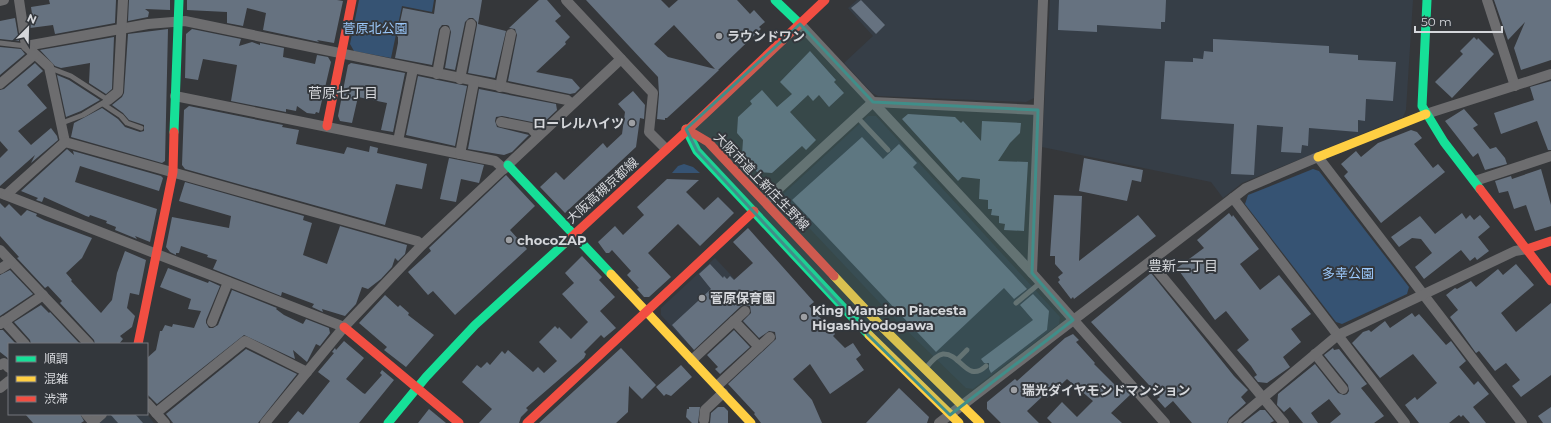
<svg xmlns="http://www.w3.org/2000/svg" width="1551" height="423" font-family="Montserrat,'Noto Sans JP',sans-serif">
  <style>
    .built { fill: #363e47 }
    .green { fill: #365373 }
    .building { fill: #667280; fill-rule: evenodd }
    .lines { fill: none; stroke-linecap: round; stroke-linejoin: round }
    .lane { stroke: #6d6d6f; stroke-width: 5 }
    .street { stroke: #6d6d6f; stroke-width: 10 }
    .fast { stroke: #16e098; stroke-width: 9 }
    .slow { stroke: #ffcf43; stroke-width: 9 }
    .jam { stroke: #f24e42; stroke-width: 9 }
    .marked { fill: #408e89; fill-opacity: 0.2; stroke: #408e89; stroke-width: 3; stroke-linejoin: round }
    .poi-dot { fill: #9d9fa3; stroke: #33373c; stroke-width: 1.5 }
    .labels { text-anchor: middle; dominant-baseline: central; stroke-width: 4; stroke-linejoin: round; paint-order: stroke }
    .park-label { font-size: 13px; fill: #9bc8fb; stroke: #33373c }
    .poi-label { font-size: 13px; font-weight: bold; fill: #d5d7db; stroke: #33373c; text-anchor: start }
    .street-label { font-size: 13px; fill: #d5d7db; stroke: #33373c }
    .neighbourhood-label { font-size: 14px; fill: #d5d7db; stroke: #33373c }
  </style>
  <rect width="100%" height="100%" fill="#35373a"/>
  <!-- built -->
  <g class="built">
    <polygon points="857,0 1038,0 1034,98 1026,102 878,96 872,93 844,63 873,36 848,8"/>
    <polygon points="1050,0 1413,0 1406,110 1403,117 1242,183 1223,198 1211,182 1042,147"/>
    <polygon points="868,116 876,116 1060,317 1059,324 973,389 966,388 896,320 780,197"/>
    <polygon points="715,258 743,288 685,341 661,315 661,308"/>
    <polygon points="109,414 147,414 154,423 99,423"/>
  </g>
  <!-- green -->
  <g class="green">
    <polygon points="359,0 434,0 432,12 402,6 391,58 354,51 350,44"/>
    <polygon points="684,164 693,167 700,173 672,173 678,166"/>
    <polygon points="1313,169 1319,171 1409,287 1407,294 1342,324 1336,322 1245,204 1248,195"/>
  </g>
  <!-- building -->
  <g class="building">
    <polygon points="49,0 116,0 115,23 55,34 53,25 30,28 28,15 32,14 31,7 50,4"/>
    <polygon points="129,0 170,0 170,10 145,9 149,12 148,17 128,21"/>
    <polygon points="187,0 337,0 343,1 334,43 317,40 319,42 263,30 266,13 247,8 243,26 227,23 227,12 187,10"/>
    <polygon points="436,0 482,0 478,24 506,31 495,78 468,73 477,25 477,22 473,18 469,18 465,22 455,70 445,68 451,32 449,26 447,25 442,25 439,29 432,65 395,58 398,43 398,37 397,36 403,8 434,14"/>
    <polygon points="539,0 547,0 561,16 555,21 570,37 565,42 566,44 536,72 572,79 580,88 575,93 570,94 508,81 517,35 515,29 509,28"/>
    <path d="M586,0h75l8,8 9,-8h59l13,14 4,-4 11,12 -6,5 2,2 -43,41h1l-17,16 -35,32h-2v2l-8,-1 2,-25 -1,-17zM674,25l41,44 -47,-12 -14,-13z"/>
    <polygon points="861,0 885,25 876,34 851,8"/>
    <polygon points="1059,0 1166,0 1165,22 1161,22 1161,29 1097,25 1097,32 1058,30"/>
    <polygon points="1494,0 1551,0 1551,60 1521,70 1514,48 1525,22 1508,40"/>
    <polygon points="15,18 19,41 0,39 0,21"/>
    <polygon points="168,29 165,161 162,163 71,137 74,123 102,108 118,119 125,127 140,132 144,131 144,125 129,120 123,113 112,105 122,97 124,93 128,34"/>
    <polygon points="192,29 241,39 239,46 252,42 260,45 260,43 284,48 283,57 315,64 317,55 328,57 331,62 319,113 316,112 315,114 307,113 297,106 296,111 286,109 286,112 231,101 237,65 203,59 198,80 185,78 186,34"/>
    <polygon points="114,37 112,89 106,94 89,83 90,63 61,68 55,66 40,50"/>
    <polygon points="1474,37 1477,40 1478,38 1494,54 1452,98 1435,82 1463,54 1460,51"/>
    <polygon points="1213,39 1329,46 1329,53 1358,55 1358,60 1396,62 1393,101 1366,99 1365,121 1358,120 1358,132 1309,128 1308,146 1302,145 1301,153 1281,152 1283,127 1257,125 1254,175 1231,174 1234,124 1161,119 1165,61 1193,62 1193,58 1203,59 1204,51 1213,52"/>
    <polygon points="0,47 21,49 25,54 0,75"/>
    <polygon points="810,51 836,80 834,82 844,93 829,107 819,95 813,101 808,95 790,112 816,140 806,150 802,146 772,173 757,172 742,155 743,140 737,133 738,117 752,104 750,101 762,90 777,107 792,94 780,82"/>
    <polygon points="35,63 43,71 27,85 47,108 18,131 31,145 51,128 57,136 58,140 31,163 35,155 0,186 0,158 8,150 0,141 0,90 4,89"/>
    <polygon points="351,63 405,73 393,132 381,130 387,103 358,97 352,123 340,121 338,116 348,65"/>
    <polygon points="57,75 69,80 100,100 81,111 66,117"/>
    <polygon points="418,76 467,86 455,146 406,135"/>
    <polygon points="1551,81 1551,150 1548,150 1537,121 1501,134 1494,113 1534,100 1530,87"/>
    <polygon points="479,89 556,104 557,110 540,126 532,122 502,116 496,117 495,121 497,127 529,135 512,152 504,155 468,149"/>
    <polygon points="633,91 645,105 644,119 640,118 636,147 565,213 540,187 556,172 564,180 603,143 607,148 622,134 625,112 618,104"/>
    <polygon points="189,106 283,125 282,127 299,130 296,144 344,154 347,147 369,152 370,146 378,148 377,153 427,164 422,189 396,184 385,225 185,169 182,165 184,110"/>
    <polygon points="1464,109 1478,125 1473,128 1490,149 1496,147 1505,158 1507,164 1485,170 1478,153 1473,157 1445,121"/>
    <polygon points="908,114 955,117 961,123 963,121 981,141 982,121 1021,123 1020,133 1010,143 998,161 1028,162 1024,231 1004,230 1005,224 999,223 999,216 991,215 992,209 988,209 988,200 979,199 980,179 962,177 958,181 902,119"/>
    <polygon points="1411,130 1417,132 1422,138 1414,144 1433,168 1438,164 1445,172 1381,223 1344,176 1348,172 1341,164 1356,151 1361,157 1378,143"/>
    <polygon points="862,137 883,159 899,144 917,163 913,167 1027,289 1014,299 1004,288 936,352 792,200"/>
    <polygon points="67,149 74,155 73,151 161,176 163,178 159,191 80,166 75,182 157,209 150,242 135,236 137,239 115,230 116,227 106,223 107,221 90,215 89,217 86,216 44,197 42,202 36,200 38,198 21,191"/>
    <polygon points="449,158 484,165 479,183 461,179 456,202 440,199"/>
    <polygon points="1084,158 1143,170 1141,182 1132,180 1127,201 1079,191"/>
    <polygon points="1541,169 1551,205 1551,226 1535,231 1526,205 1514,209 1508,191 1499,193 1495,181 1511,176 1512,179"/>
    <polygon points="506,175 535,206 510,230 527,249 455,315 433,291 428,295 408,272 431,251 429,248"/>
    <polygon points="667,179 699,180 686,192 704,210 718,197 734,213 700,246 678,224 648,253 671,277 649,297 644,297 637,289 639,288 627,275 631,271 612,250 609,253 606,253 598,242 615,226 623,235 644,215 637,207"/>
    <polygon points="185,182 304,216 303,220 312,223 303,255 327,264 340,226 407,245 405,254 398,261 395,258 392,267 381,279 368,289 362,287 356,304 345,316 322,309 323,312 312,307 314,304 282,292 281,296 213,269 217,260 207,257 208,255 181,246 179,253 176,253 176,255 170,252 166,247 172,217 229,228 231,216 179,201"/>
    <polygon points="1054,195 1082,196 1079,261 1138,215 1156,236 1074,299 1073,297 1071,299 1058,282 1060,280 1058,277 1063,273 1055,264 1055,256 1050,256"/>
    <polygon points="0,203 5,208 9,204 21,216 27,210 37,214 36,216 44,220 92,238 82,258 66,273 72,280 71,281 101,313 112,300 117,273 125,251 146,260 139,295 130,293 127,308 135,316 132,327 120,336 123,339 119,344 95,344 94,340 60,303 62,301 48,286 45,288 17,258 19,257 0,236"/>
    <polygon points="1229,213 1232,217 1233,215 1259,249 1240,264 1260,290 1279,275 1311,314 1291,329 1301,342 1283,357 1290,367 1267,383 1258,382 1254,377 1257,375 1251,366 1237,350 1249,340 1226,311 1215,320 1177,268 1204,248 1197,240"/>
    <polygon points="1462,213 1466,219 1470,215 1474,220 1480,215 1490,227 1478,237 1489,251 1477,260 1475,257 1470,261 1461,250 1424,279 1415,267 1432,253 1421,239 1412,238 1399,247 1391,237 1420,216 1435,234"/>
    <polygon points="748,228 814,302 809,306 835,334 833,336 845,348 853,343 861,355 856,359 864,370 830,394 810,364 793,379 812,400 822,423 761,423 754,414 755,413 728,384 776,339 775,332 769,331 759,338 743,321 751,313 750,306 744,305 741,306 694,350 672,325 711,289 699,274 710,264 723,278 724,276 727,279 730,276 734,280 753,263 733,242"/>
    <polygon points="582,256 602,277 599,280 615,297 600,311 616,328 604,338 601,335 584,352 586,354 584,358 526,408 528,410 521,417 519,423 479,423 492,409 462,382 477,365 481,368 487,362 490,365 502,351 505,354 508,350 533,372 538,367 544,373 557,361 539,342 555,326 558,329 559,327 571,339 588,322 562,294 574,283 565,273"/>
    <polygon points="1516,264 1534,285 1501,313 1516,332 1551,303 1551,375 1521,397 1512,386 1520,380 1506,363 1495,371 1479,351 1476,353 1461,332 1450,317 1458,310 1446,295 1455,288 1457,289 1471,281 1476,287 1498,269 1503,275"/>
    <polygon points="168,268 208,283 209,281 220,286 206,320 206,323 209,328 213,328 218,325 232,290 277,308 276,309 284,315 303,324 306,319 329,328 330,333 320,346 316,344 307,362 293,350 295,359 244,335 157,404 147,394 147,358 156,350 160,331 162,331 165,325 172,327 173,324 194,328 201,311 188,309 191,299 160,287"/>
    <polygon points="10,270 33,294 0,316 0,275"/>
    <polygon points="1151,273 1234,376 1248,390 1241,397 1246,403 1229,418 1227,423 1192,423 1173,401 1165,408 1157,399 1160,397 1091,322"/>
    <polygon points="1033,294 1049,311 1047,330 991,373 989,369 989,363 984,363 981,359 1033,320 1020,305"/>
    <polygon points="385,295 398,307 400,305 409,313 408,315 434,335 406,367 384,350 387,347 359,323"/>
    <polygon points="41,305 49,313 50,312 80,344 31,344 30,340 14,322"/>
    <polygon points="1412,313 1415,317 1419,314 1446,345 1451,341 1466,361 1459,367 1474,385 1478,381 1489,394 1473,407 1486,423 1470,423 1463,415 1461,417 1459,415 1449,423 1419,423 1405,405 1415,397 1417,400 1437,383 1413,354 1380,378 1352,343 1363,332 1369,330 1371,332 1385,321 1390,328"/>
    <polygon points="0,330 3,330 16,344 9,344 9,359 0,352"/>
    <polygon points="734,330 750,347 720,374 715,369 718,367 707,355"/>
    <polygon points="1073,334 1079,340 1076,342 1095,363 1094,364 1121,391 1124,388 1131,394 1111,413 1122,423 1052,423 1047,418 1062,402 1077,417 1093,401 1067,379 1047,398 1044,395 1027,411 1039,423 1001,423 987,409 987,402 1015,379 1017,381 1065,338"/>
    <polygon points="344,341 364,358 346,379 363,393 365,394 382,375 380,373 382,370 394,380 359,423 288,423 298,411 303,415 330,381 318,372 334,353 332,352 335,348 336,350"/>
    <polygon points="621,348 656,385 642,399 629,386 628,412 616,423 539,423"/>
    <polygon points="1333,348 1334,350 1339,349 1367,384 1361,388 1384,416 1374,423 1330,423 1341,414 1329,399 1311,413 1318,423 1303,423 1290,407 1284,412 1277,405 1278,394 1315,364 1338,393 1344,395 1347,394 1349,391 1348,385 1324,355"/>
    <polygon points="246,349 297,374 258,423 173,423 166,414"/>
    <polygon points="681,365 692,377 671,396 666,394 664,396 656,387"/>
    <polygon points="899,388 929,417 927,423 866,423"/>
    <polygon points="689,407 700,407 698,423 692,423 686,417 687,409 689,409"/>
    <polygon points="718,407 724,407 728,411 728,423 710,423 711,413"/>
    <polygon points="1551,407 1551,423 1543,423 1538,416"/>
    <polygon points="429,409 446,423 418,423"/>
    <polygon points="1260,410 1265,410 1274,421 1270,423 1243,423"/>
    <polygon points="25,414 80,414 84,421 81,423 33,423"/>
    <polygon points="110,414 135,414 143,423 118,423"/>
  </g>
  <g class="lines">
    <!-- lane -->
    <g class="lane">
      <polyline points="0,43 26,46"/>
      <polyline points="50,68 71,76 108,100 83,115 62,123"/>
      <polyline points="103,104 121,116 127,123 141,128"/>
      <polyline points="857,117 888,150"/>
      <polyline points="1016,303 1040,283"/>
      <polyline points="957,360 967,350"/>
      <path d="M926,368c4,-5 10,-13 17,-14 18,-1 24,30 43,12"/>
    </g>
    <!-- street -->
    <g class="street">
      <polyline points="19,0 26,46 148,24 185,21 567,100 572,104"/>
      <polyline points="566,0 653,93 649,132 666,149"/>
      <polyline points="1487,0 1515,86"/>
      <polyline points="0,1 4,0"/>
      <polyline points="800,24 1032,273 1165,423"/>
      <polyline points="26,46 49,67 65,142 417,241 422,245"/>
      <polyline points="437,74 445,31"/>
      <polyline points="460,79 471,24"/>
      <polyline points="0,84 34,55"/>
      <polyline points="500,87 511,34"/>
      <polyline points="175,96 495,161 504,169"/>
      <polyline points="108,100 118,92 123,0"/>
      <polyline points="1426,114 1551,74"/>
      <polyline points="501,122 531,128 538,136"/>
      <polyline points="398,141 413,69"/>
      <polyline points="460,154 474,82"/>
      <polyline points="1475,181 1551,156"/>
      <polyline points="0,193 344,327"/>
      <polyline points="6,195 65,142"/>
      <polyline points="1233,198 1405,423"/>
      <polyline points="765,201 873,102 1038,110"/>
      <polyline points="0,250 89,344"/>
      <polyline points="1150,262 1284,423"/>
      <polyline points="0,269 11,262"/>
      <polyline points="1032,273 1043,0"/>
      <polyline points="4,321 25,344"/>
      <polyline points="734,321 745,311"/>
      <polyline points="212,322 228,282"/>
      <polyline points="0,324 43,295"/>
      <polyline points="759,347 770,337"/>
      <polyline points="1315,354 1343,389"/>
      <polyline points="692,360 734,321 759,347 717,386"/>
      <polyline points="0,365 4,363 9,368"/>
      <polyline points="0,388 9,381"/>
      <polyline points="147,403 165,423"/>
      <polyline points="156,413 245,341 307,372"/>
      <polyline points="86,414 93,422"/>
      <polyline points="704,420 705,410 723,393"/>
      <polyline points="92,423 102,414"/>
      <polyline points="265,423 344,327 422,245 621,59"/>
      <polyline points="939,423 1246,188 1318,157 1522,423"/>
      <polyline points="1233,423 1338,335 1515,251 1527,249"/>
    </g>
    <!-- fast -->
    <g class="fast">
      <polyline points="775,0 800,24"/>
      <polyline points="1427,0 1422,106 1444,142 1480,189"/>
      <polyline points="686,129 697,151 869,335"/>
      <polyline points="174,132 179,0"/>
      <polyline points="508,165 611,274"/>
      <polyline points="388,423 426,377 475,325 565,243"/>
    </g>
    <!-- slow -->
    <g class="slow">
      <polyline points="1318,157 1426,114"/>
      <polyline points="611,274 751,423"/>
      <polyline points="834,276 881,326 980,423"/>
      <polyline points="869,335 959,423"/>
    </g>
    <!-- jam -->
    <g class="jam">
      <polyline points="327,126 352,0"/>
      <polyline points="686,129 708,142 834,276"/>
      <polyline points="1480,189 1551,281"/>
      <polyline points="565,243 706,113 825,0"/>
      <polyline points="1527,249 1551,241"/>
      <polyline points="344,327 459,423"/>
      <polyline points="138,344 173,172 174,132"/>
      <polyline points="527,423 754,211"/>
    </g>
  </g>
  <!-- marked area -->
  <path class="marked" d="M800,24l73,78 165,8 -6,163 41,47 -123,95 -81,-79 -172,-185 -11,-22z"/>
  <!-- markers -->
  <g class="poi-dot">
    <circle cx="719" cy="36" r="4"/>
    <circle cx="632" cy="123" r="4"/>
    <circle cx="509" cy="240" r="4"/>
    <circle cx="702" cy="298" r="4"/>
    <circle cx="804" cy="317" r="4"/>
    <circle cx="1014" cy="390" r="4"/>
  </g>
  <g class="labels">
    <!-- park labels -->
    <g class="park-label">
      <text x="375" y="28">菅原北公園</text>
      <text x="1348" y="273">多幸公園</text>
    </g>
    <!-- poi labels -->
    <g class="poi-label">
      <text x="727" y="36">ラウンドワン</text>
      <text x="624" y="123" text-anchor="end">ローレルハイツ</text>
      <text x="517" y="240">chocoZAP</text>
      <text x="710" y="298">菅原保育園</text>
      <text x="812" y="310">King Mansion Piacesta<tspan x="812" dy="15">Higashiyodogawa</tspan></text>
      <text x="1022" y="390">瑞光ダイヤモンドマンション</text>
    </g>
    <!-- street labels -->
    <g class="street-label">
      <text transform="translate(762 181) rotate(46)">大阪市道上新庄生野線</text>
      <text transform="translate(602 190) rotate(-42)">大阪高槻京都線</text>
    </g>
    <!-- neighbourhood labels -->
    <g class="neighbourhood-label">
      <text x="343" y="93">菅原七丁目</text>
      <text x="1183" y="266">豊新二丁目</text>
    </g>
  </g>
  <!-- legend -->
  <rect x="8" y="343" width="140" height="72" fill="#33373c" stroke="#74777c"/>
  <rect x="16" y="356" width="20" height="6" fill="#16e098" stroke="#74777c"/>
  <text x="44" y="363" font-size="12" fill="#d5d7db">順調</text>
  <rect x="16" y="376" width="20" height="6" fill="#ffcf43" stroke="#74777c"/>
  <text x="44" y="383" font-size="12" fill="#d5d7db">混雑</text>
  <rect x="16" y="396" width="20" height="6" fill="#f24e42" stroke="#74777c"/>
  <text x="44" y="403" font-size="12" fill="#d5d7db">渋滞</text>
  <!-- north arrow -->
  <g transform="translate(28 28) rotate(23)" stroke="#33373c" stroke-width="3" paint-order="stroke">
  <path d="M0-3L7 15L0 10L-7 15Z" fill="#d5d7db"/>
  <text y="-6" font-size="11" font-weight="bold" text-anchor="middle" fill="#d5d7db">N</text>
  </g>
  <!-- scale -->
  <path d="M1415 26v6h87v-6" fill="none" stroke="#d5d7db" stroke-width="2"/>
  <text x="1421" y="26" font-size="12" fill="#d5d7db" stroke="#33373c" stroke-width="3" paint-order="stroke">50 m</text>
</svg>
